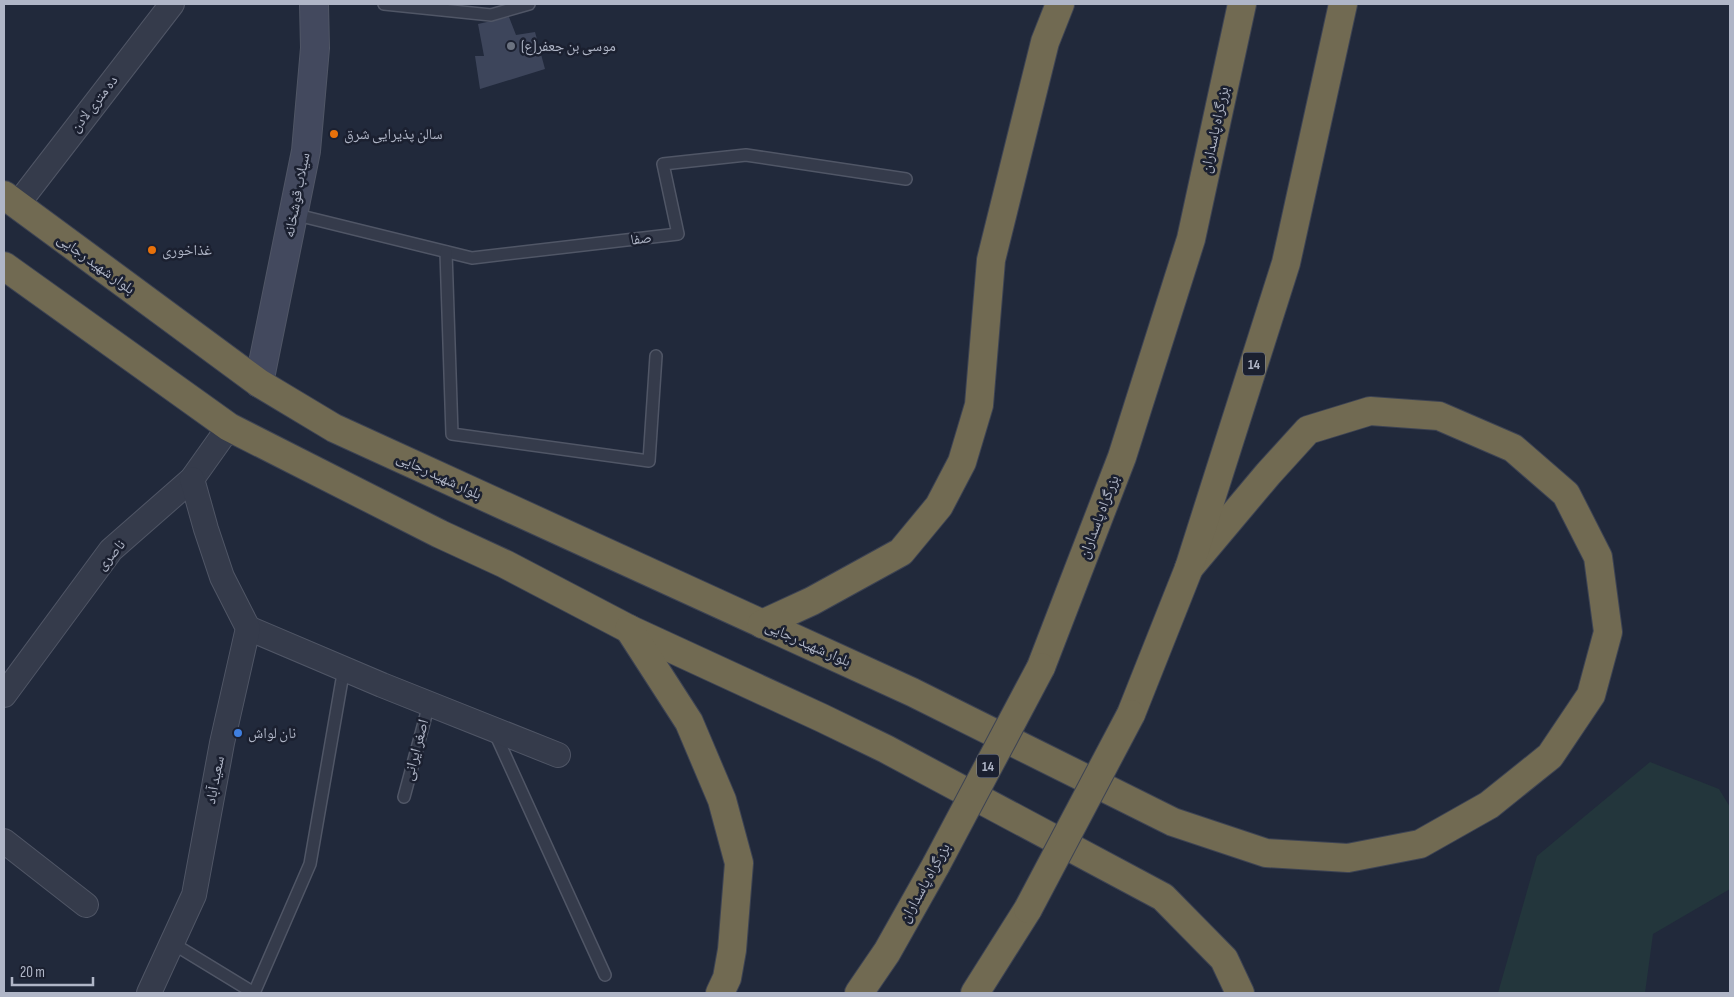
<svg xmlns="http://www.w3.org/2000/svg" width="1734" height="997" font-family="'Sofia Sans Condensed','Noto Naskh Arabic',sans-serif">
  <style>
    .green { fill: #23363c }
    .building { fill: #3d455b }
    .lines { fill: none; stroke-linecap: round; stroke-linejoin: round }
    .lane-casing { stroke: #505666; stroke-width: 14 }
    .street-casing { stroke: #505666; stroke-width: 26 }
    .secondary-casing { stroke: #505666; stroke-width: 30 }
    .highway-casing { stroke: #3d4353; stroke-width: 30 }
    .lane { stroke: #353b4b; stroke-width: 11 }
    .street { stroke: #353b4b; stroke-width: 24 }
    .secondary { stroke: #43495e; stroke-width: 28 }
    .highway { stroke: #716a52; stroke-width: 28 }
    .highway-bridge-casing { stroke: #3d4353; stroke-width: 30; stroke-linecap: butt }
    .highway-bridge { stroke: #716a52; stroke-width: 28 }
    .worship-dot { fill: #6b7280; stroke: #1b2030; stroke-width: 2 }
    .food-dot { fill: #e8710a; stroke: #1b2030; stroke-width: 2 }
    .shop-dot { fill: #3f7fe0; stroke: #1b2030; stroke-width: 2 }
    .labels { text-anchor: middle; dominant-baseline: central; stroke-width: 5; stroke-linejoin: round; paint-order: stroke }
    .shield { fill: #1b2030; stroke: #83899a; stroke-width: 1 }
    .shield-label { font-size: 14px; font-weight: bold; fill: #b0b6c7 }
    .poi-label { font-size: 15px; fill: #b0b6c7; stroke: #1b2030; text-anchor: start }
    .street-label { font-size: 15px; fill: #b0b6c7; stroke: #1b2030 }
  </style>
  <rect width="100%" height="100%" fill="#21293b"/>
  <!-- green -->
  <polygon class="green" points="1650,762 1719,789 1730,807 1730,889 1653,934 1645,993 1498,993 1537,856"/>
  <!-- building -->
  <polygon class="building" points="509,17 516,35 535,32 545,69 480,89 475,56 484,56 478,24"/>
  <g class="lines">
    <defs>
      <g id="lane">
        <polyline points="384,4 491,15 529,4"/>
        <polyline points="293,214 472,258 678,234 663,164 746,155 906,179"/>
        <polyline points="446,252 452,434 649,461 656,356"/>
        <polyline points="494,731 605,975"/>
        <polyline points="404,797 429,704"/>
        <polyline points="172,943 254,993"/>
        <polyline points="254,993 310,864 344,668"/>
      </g>
      <g id="street">
        <polyline points="17,205 172,4"/>
        <polyline points="248,628 382,685 558,755"/>
        <polyline points="4,695 111,550 192,479 229,427"/>
        <polyline points="4,841 86,905"/>
        <polyline points="149,993 194,895 222,743 248,628 222,577 206,529 192,479"/>
      </g>
      <polyline id="secondary" points="259,383 306,151 315,48 314,4"/>
      <g id="highway">
        <polyline points="4,195 259,383 334,428 912,692 1173,822 1266,853 1348,858 1420,844 1489,805 1550,756 1591,695 1608,632 1598,557 1566,494 1513,448 1439,416 1370,411 1308,430 1268,474 1189,568"/>
        <polyline points="4,266 229,427 440,534 505,564 629,629 822,718 886,749 1163,897 1224,959 1240,993"/>
        <polyline points="762,624 812,601 901,552 939,506 962,462 979,405 991,260 1045,42 1060,4"/>
        <polyline points="629,629 689,722 722,800 739,863 732,950 727,978 720,993"/>
        <polyline points="1041,667 1122,457 1191,239 1242,4"/>
        <polyline points="1131,714 1189,568 1286,263 1343,4"/>
        <polyline points="859,993 887,952 936,865"/>
        <polyline points="975,993 1028,909"/>
      </g>
    </defs>
    <!-- lane casing -->
    <use href="#lane" class="lane-casing"/>
    <!-- street casing -->
    <use href="#street" class="street-casing"/>
    <!-- secondary casing -->
    <use href="#secondary" class="secondary-casing"/>
    <!-- highway casing -->
    <use href="#highway" class="highway-casing"/>
    <!-- lane -->
    <use href="#lane" class="lane"/>
    <!-- street -->
    <use href="#street" class="street"/>
    <!-- secondary -->
    <use href="#secondary" class="secondary"/>
    <!-- highway -->
    <use href="#highway" class="highway"/>
    <defs>
      <g id="highway-bridge">
        <polyline points="936,865 1041,667"/>
        <polyline points="1028,909 1131,714"/>
      </g>
    </defs>
    <!-- highway-bridge casing -->
    <use href="#highway-bridge" class="highway-bridge-casing"/>
    <!-- highway-bridge -->
    <use href="#highway-bridge" class="highway-bridge"/>
  </g>
  <!-- markers -->
  <circle class="worship-dot" cx="511" cy="46" r="5"/>
  <g class="food-dot">
    <circle cx="334" cy="134" r="5"/>
    <circle cx="152" cy="250" r="5"/>
  </g>
  <circle class="shop-dot" cx="238" cy="733" r="5"/>
  <g class="labels">
    <!-- shield labels -->
    <g class="shield">
      <rect x="1243" y="352.5" width="22" height="23" rx="4"/>
      <rect x="977" y="754.5" width="22" height="23" rx="4"/>
    </g>
    <g class="shield-label">
      <text x="1254" y="364">14</text>
      <text x="988" y="766">14</text>
    </g>
    <!-- poi labels -->
    <g class="poi-label">
      <text x="521" y="46">موسی بن جعفر(ع)</text>
      <text x="344" y="134">سالن پذیرایی شرق</text>
      <text x="162" y="250">غذاخوری</text>
      <text x="248" y="733">نان لواش</text>
    </g>
    <!-- street labels -->
    <g class="street-label">
      <text transform="translate(94 104) rotate(-52)">ده متری لادن</text>
      <text transform="translate(1215 130) rotate(-78)">بزرگراه پاسداران</text>
      <text transform="translate(297 195) rotate(-79)">سیلاب قوشخانه</text>
      <text transform="translate(641 239) rotate(-7)">صفا</text>
      <text transform="translate(96 264) rotate(36)">بلوار شهید رجایی</text>
      <text transform="translate(439 476) rotate(25)">بلوار شهید رجایی</text>
      <text transform="translate(1099 517) rotate(-69)">بزرگراه پاسداران</text>
      <text transform="translate(111 555) rotate(-48)">ناصری</text>
      <text transform="translate(808 644) rotate(24)">بلوار شهید رجایی</text>
      <text transform="translate(416 750) rotate(-75)">اصغر ایرانی</text>
      <text transform="translate(215 780) rotate(-79)">سعید آباد</text>
      <text transform="translate(925 883) rotate(-61)">بزرگراه پاسداران</text>
    </g>
  </g>
  <!-- border -->
  <rect width="1734" height="997" fill="none" stroke="#b0b6c7" stroke-width="10"/>
  <!-- scale -->
  <path d="M12 977v8h81v-8" fill="none" stroke="#b0b6c7" stroke-width="2.5"/>
  <text x="20" y="977" font-size="15" fill="#b0b6c7" stroke="#1b2030" stroke-width="4" paint-order="stroke">20 m</text>
</svg>
